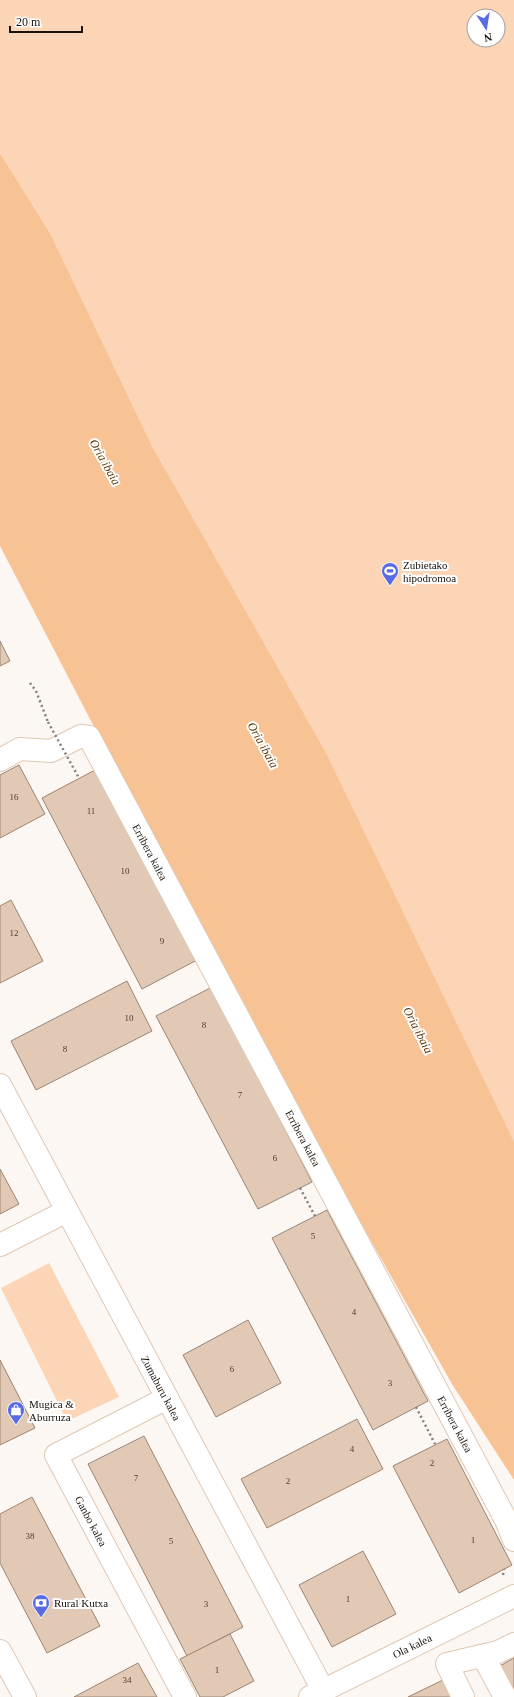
<svg xmlns="http://www.w3.org/2000/svg" width="514" height="1697" font-family="Georgia,serif">
  <style>
    .green { fill: #fbd5b5; fill-rule: evenodd }
    .water { fill: #f7c394 }
    .building { fill: #e1c9b5; stroke: #9b8572 }
    .lines { fill: none; stroke-linecap: round; stroke-linejoin: round }
    .street-casing { stroke: #dfc8b4; stroke-width: 24 }
    .path { stroke: #847d78; stroke-width: 2.5; stroke-dasharray: 2 3; stroke-linecap: butt }
    .street { stroke: #fff; stroke-width: 22 }
    .path-bridge { stroke: #847d78; stroke-width: 2.5; stroke-dasharray: 2 3; stroke-linecap: butt }
    .labels { text-anchor: middle; dominant-baseline: central; stroke-width: 4; stroke-linejoin: round; paint-order: stroke }
    .number-label { font-size: 9px; fill: #4b3f35 }
    .poi-label { font-size: 11px; fill: #19110a; stroke: #fff; text-anchor: start }
    .street-label { font-size: 11px; fill: #19110a; stroke: #fff }
    .water-label { font-size: 12px; font-style: italic; fill: #5b3301; stroke: #fff }
  </style>
  <rect width="100%" height="100%" fill="#fcf7f3"/>
  <!-- green -->
  <g class="green">
    <path d="M0,0h514v1142l-283,-553 -78,-141 -103,-215 -50,-80zM474,16h24v24h-24z"/>
    <polygon points="49,1263 119,1397 67,1421 1,1288"/>
  </g>
  <!-- water -->
  <polygon class="water" points="0,153 50,233 153,448 326,753 514,1142 514,1480 452,1384 301,1117 127,790 0,546"/>
  <!-- building -->
  <g class="building">
    <polygon points="0,641 10,661 0,666"/>
    <polygon points="19,765 45,814 0,838 0,775"/>
    <polygon points="97,769 197,960 142,989 42,798"/>
    <polygon points="11,900 43,961 0,983 0,906"/>
    <polygon points="127,981 152,1031 36,1090 11,1041"/>
    <polygon points="212,987 312,1182 258,1209 156,1016"/>
    <polygon points="0,1169 19,1204 0,1214"/>
    <polygon points="327,1210 428,1401 373,1430 272,1238"/>
    <polygon points="248,1320 281,1383 216,1417 183,1355"/>
    <polygon points="0,1360 35,1428 0,1445"/>
    <polygon points="357,1419 383,1469 267,1528 241,1479"/>
    <polygon points="144,1436 243,1627 187,1656 88,1464"/>
    <polygon points="447,1439 512,1565 459,1593 393,1466"/>
    <polygon points="32,1497 100,1626 47,1653 0,1563 0,1514"/>
    <polygon points="363,1551 396,1614 332,1647 299,1585"/>
    <polygon points="230,1634 254,1681 223,1697 200,1697 180,1659"/>
    <polygon points="514,1658 514,1697 498,1667"/>
    <polygon points="138,1663 157,1697 74,1697"/>
    <polygon points="445,1679 454,1697 408,1697"/>
  </g>
  <g class="lines">
    <defs>
      <g id="street">
        <polyline points="0,760 20,749 51,751 81,736 89,737 506,1520 514,1540"/>
        <polyline points="0,1085 323,1690"/>
        <polyline points="0,1245 67,1211"/>
        <polyline points="167,1398 56,1455 185,1697"/>
        <polyline points="0,1651 25,1697"/>
        <polyline points="483,1656 505,1697"/>
        <polyline points="310,1697 514,1596"/>
        <polyline points="463,1697 447,1664 498,1652 514,1644"/>
      </g>
    </defs>
    <!-- street casing -->
    <use href="#street" class="street-casing"/>
    <!-- path -->
    <g class="path">
      <polyline points="30,683 36,691 48,722"/>
      <polyline points="300,1188 315,1216"/>
      <polyline points="416,1407 435,1444"/>
      <polyline points="503,1575 504,1569"/>
    </g>
    <!-- street -->
    <use href="#street" class="street"/>
    <!-- path-bridge -->
    <polyline class="path-bridge" points="48,722 79,778"/>
  </g>
  <!-- icons -->
  <defs>
    <symbol id="stadium-pin" viewBox="-11 -11 22 30"><path d="M0 17L-7.5 6A9.5 9.5 0 1 1 7.5 6Z" fill="#596be2" stroke="#fff"/><path d="M0-5a6.5 5 0 1 0 0 10a6.5 5 0 1 0 0-10ZM-3.5-1.8h7v3.6h-7Z" fill="#fff"/></symbol>
    <symbol id="shop-pin" viewBox="-11 -11 22 30"><path d="M0 17L-7.5 6A9.5 9.5 0 1 1 7.5 6Z" fill="#596be2" stroke="#fff"/><path d="M-5-2.5h2.3a2.7 3.5 0 0 1 5.4 0H5L5.5 6h-11ZM-1.5-2.5h3a1.5 2.3 0 0 0-3 0Z" fill="#fff"/></symbol>
    <symbol id="bank-pin" viewBox="-11 -11 22 30"><path d="M0 17L-7.5 6A9.5 9.5 0 1 1 7.5 6Z" fill="#596be2" stroke="#fff"/><path d="M-6-4H6V4H-6ZM0-2.3a2.3 2.3 0 1 0 0 4.6a2.3 2.3 0 1 0 0-4.6Z" fill="#fff"/></symbol>
  </defs>
  <g fill-rule="evenodd">
    <use href="#stadium-pin" x="380" y="561" width="20" height="27"/>
    <use href="#shop-pin" x="6" y="1400" width="20" height="27"/>
    <use href="#bank-pin" x="31" y="1593" width="20" height="27"/>
  </g>
  <g class="labels">
    <!-- number labels -->
    <g class="number-label">
      <text x="14" y="797">16</text>
      <text x="91" y="811">11</text>
      <text x="125" y="871">10</text>
      <text x="14" y="933">12</text>
      <text x="162" y="941">9</text>
      <text x="129" y="1018">10</text>
      <text x="204" y="1025">8</text>
      <text x="65" y="1049">8</text>
      <text x="240" y="1095">7</text>
      <text x="275" y="1158">6</text>
      <text x="313" y="1236">5</text>
      <text x="354" y="1312">4</text>
      <text x="232" y="1369">6</text>
      <text x="390" y="1383">3</text>
      <text x="352" y="1449">4</text>
      <text x="432" y="1463">2</text>
      <text x="136" y="1478">7</text>
      <text x="288" y="1481">2</text>
      <text x="30" y="1536">38</text>
      <text x="473" y="1540">1</text>
      <text x="171" y="1541">5</text>
      <text x="348" y="1599">1</text>
      <text x="206" y="1604">3</text>
      <text x="217" y="1670">1</text>
      <text x="127" y="1680">34</text>
    </g>
    <!-- poi labels -->
    <g class="poi-label">
      <text x="403" y="565">Zubietako<tspan x="403" dy="13">hipodromoa</tspan></text>
      <text x="29" y="1404">Mugica &amp;<tspan x="29" dy="13">Aburruza</tspan></text>
      <text x="54" y="1603">Rural Kutxa</text>
    </g>
    <!-- street labels -->
    <g class="street-label">
      <text transform="translate(150 852) rotate(62)">Erribera kalea</text>
      <text transform="translate(303 1138) rotate(62)">Erribera kalea</text>
      <text transform="translate(161 1388) rotate(62)">Zumaburu kalea</text>
      <text transform="translate(455 1424) rotate(62)">Erribera kalea</text>
      <text transform="translate(91 1521) rotate(62)">Ganbo kalea</text>
      <text transform="translate(412 1646) rotate(-26)">Ola kalea</text>
    </g>
    <!-- water labels -->
    <g class="water-label">
      <text transform="translate(105 462) rotate(61)">Oria ibaia</text>
      <text transform="translate(263 745) rotate(61)">Oria ibaia</text>
      <text transform="translate(418 1030) rotate(63)">Oria ibaia</text>
    </g>
  </g>
  <!-- north arrow -->
  <g transform="translate(486 28) rotate(168)"><circle r="19" fill="#ffffff" stroke="#a3a09d"/>
  <path d="M0-3L7 15L0 10L-7 15Z" fill="#596be2"/>
  <text y="-6" font-size="11" font-weight="bold" text-anchor="middle" fill="#19110a">N</text>
  </g>
  <!-- scale -->
  <path d="M10 26v6h72v-6" fill="none" stroke="#19110a" stroke-width="2"/>
  <text x="16" y="26" font-size="12" fill="#19110a" stroke="#ffffff" stroke-width="3" paint-order="stroke">20 m</text>
</svg>
